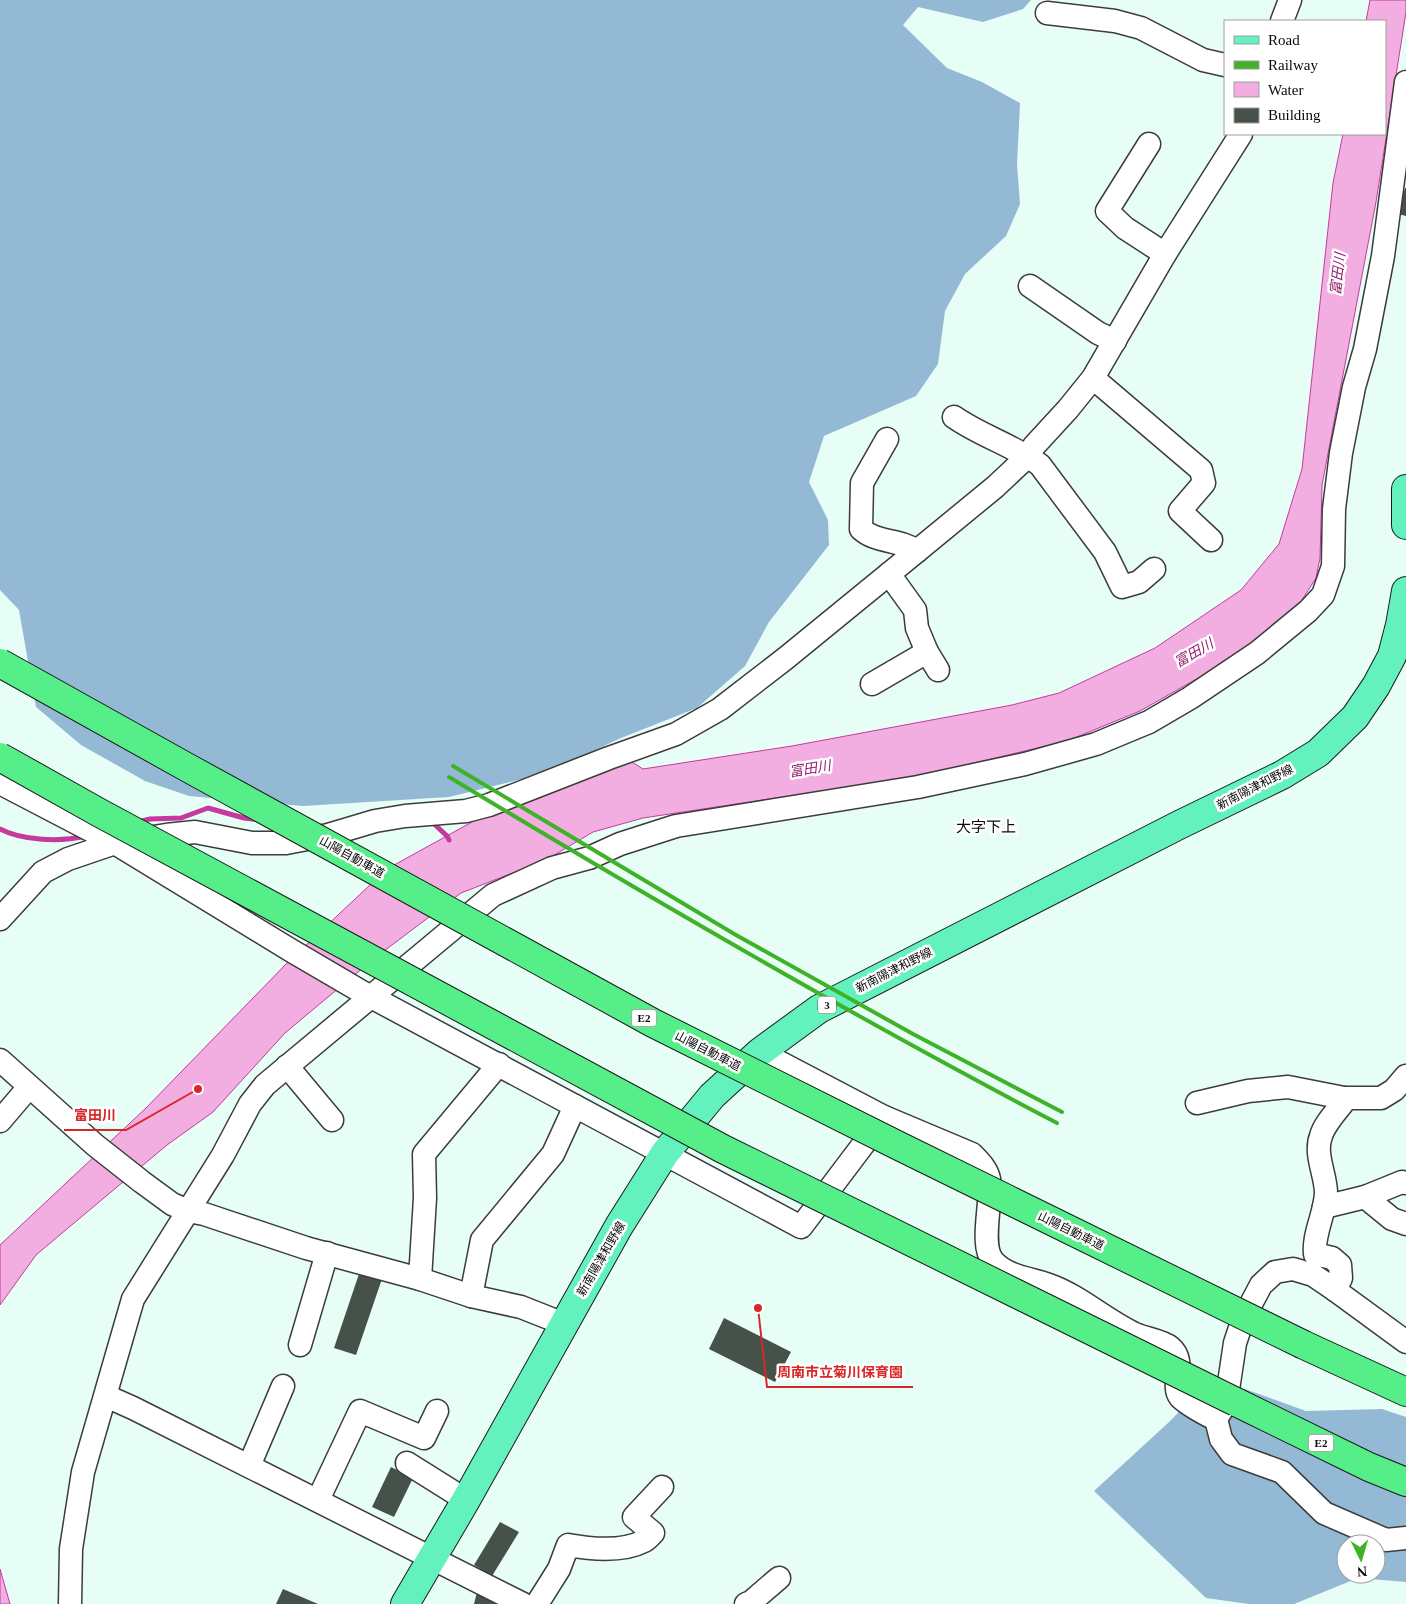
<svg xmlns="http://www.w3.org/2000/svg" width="1406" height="1604" font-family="'Times New Roman','Noto Sans JP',serif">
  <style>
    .forest { fill: #94b9d5; fill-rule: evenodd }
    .water { fill: #f3aee1; stroke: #c6399e }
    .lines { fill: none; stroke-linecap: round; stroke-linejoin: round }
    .stream { stroke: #c6399e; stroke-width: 5 }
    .building { fill: #465149 }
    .minor-casing { stroke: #3c3c3c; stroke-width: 25 }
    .major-casing { stroke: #1a1a1a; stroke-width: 30 }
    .highway-casing { stroke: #1a1a1a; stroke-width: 30 }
    .minor { stroke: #fff; stroke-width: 22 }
    .major { stroke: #63f2be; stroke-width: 28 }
    .highway { stroke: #55ee89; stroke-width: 28 }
    .rail { stroke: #40b229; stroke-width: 4 }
    .highway-bridge-casing { stroke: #1a1a1a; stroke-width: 30; stroke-linecap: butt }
    .highway-bridge { stroke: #55ee89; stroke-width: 28 }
    .labels { text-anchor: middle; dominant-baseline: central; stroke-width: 5; stroke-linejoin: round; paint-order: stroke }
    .shield { fill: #fff; stroke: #535353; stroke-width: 1 }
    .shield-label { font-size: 11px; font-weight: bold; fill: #090909 }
    .street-label { font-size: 12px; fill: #090909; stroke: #fff }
    .water-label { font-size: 14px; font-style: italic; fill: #941a6d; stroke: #fff }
    .quarter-label { font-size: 15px; fill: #090909; stroke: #fff }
    .leader { fill: none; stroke: #d62828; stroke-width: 2 }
    .callout-dot { fill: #d62828; stroke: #fff; stroke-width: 2 }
    .callout-label { font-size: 14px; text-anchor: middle; font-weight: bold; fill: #d62828; stroke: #fff; stroke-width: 5; stroke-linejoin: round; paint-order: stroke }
  </style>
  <rect width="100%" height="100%" fill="#e7fef7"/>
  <!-- forest -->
  <g class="forest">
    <polygon points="0,0 1031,0 1023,9 983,22 918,7 903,25 947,68 982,82 1020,103 1017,164 1020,204 1006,236 965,274 945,311 938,364 916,396 824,436 809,482 828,520 829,545 769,622 745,666 697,708 621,738 546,773 449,797 303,806 189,796 145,781 81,745 36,707 19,610 0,590"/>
    <path d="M1203,1388l42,1 61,22 76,-2 24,8v165l-48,-4 -64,26h-45l-43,-6 -112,-107 74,-68zM1346,1544h30v30h-30z"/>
  </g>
  <!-- water -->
  <g class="water">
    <polygon points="1370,0 1406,0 1406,12 1376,202 1322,485 1320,558 1316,578 1300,603 1257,641 1200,677 1140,711 1067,741 915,777 643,818 593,832 546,860 461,893 376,957 285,1033 213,1112 167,1145 36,1255 0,1305 0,1245 146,1108 289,961 387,869 481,817 632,762 643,769 792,746 1012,705 1059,693 1155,648 1241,590 1279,544 1302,469 1333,183 1343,134 1385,134 1385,21 1366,21"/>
    <polygon points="0,1569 10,1604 0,1604"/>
  </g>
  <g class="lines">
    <!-- stream -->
    <g class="stream">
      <polyline points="431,821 447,836 449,840"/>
      <polyline points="138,822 150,819 181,818 208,808 244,818 260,820"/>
      <path d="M0,829c22,12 61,13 86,7"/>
    </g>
  </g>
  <!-- building -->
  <g class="building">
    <polygon points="1405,188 1406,188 1406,216 1398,214"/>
    <polygon points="362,1265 384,1273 356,1355 334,1348"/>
    <polygon points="724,1318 791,1352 775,1382 709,1349"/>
    <polygon points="391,1467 413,1478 394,1517 372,1507"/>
    <polygon points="500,1522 519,1532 492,1576 474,1565"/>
    <polygon points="283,1589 318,1604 276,1604"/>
    <polygon points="477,1592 501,1604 474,1604"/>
  </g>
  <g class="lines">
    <defs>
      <g id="minor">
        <polyline points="1047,13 1115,21 1141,28 1203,60 1225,65"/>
        <polyline points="1282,21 1290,0"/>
        <polyline points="1149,144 1107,211 1125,228 1165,254"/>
        <polyline points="1030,286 1098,333 1115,341"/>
        <polyline points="1093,378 1201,470 1204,483 1180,511 1211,540"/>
        <path d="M954,417c27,19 59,28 86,48l65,87 17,35 17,-5 15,-13"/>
        <path d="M887,439l-25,44 -1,46c15,14 39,10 56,22"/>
        <polyline points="889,574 915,610 917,628 927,652"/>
        <polyline points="872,684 927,652 938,670"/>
        <path d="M0,783l115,60 177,108 70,41 439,235 83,-110 88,37c7,7 15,15 17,25 4,21 -10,66 4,82 14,16 37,17 56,24 31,11 56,35 86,49 9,4 28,7 35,13 18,15 0,37 10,50 5,6 28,19 36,22"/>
        <polyline points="0,919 43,872 68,859 115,843 166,835 195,832 252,843 286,843 328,835 375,821 405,816 466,811 489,805 609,758 676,734 720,709 786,658 917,551 995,487 1028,456 1034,446 1068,409 1093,378 1165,254 1241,134"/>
        <polyline points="760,1052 884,1117"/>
        <polyline points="0,1060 95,1145 142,1182 172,1204 188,1211 204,1214 306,1248 420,1279 471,1296 521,1307 564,1324"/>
        <polyline points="287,1066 332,1120"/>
        <path d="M1344,1098l-2,6c-7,9 -18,21 -21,32 -7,18 5,39 5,57 -1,21 -13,41 -11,61l17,4 8,7 1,13 -6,12 -22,-15 -20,-6 -18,3 -14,13 -18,34 -8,24 -9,60 -10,16 5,20 11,15 50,18 42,41 62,27 20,-2"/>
        <polyline points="1197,1103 1248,1091 1288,1087 1344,1098 1381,1098 1394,1090 1406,1076"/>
        <polyline points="0,1121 29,1087"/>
        <polyline points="1365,1197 1392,1219 1406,1224"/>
        <polyline points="1324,1207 1365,1197 1402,1182 1406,1183"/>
        <polyline points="420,1279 425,1198 424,1154 499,1064"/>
        <polyline points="1335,1290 1406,1342"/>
        <polyline points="471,1296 482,1240 553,1154 575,1106"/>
        <polyline points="300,1345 327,1253"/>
        <polyline points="106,1396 133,1408 523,1604"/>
        <polyline points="407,1463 466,1500"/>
        <polyline points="249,1466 283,1386"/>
        <polyline points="318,1500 360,1411 424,1438 437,1411"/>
        <polyline points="70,1604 71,1549 83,1472 133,1299 223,1155 250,1104 265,1085 493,895 552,868 589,858 620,844 676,826 918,787 1025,764 1096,744 1149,722 1190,698 1257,653 1308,611 1323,595 1333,566 1334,509 1341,453 1354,387 1365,349 1383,256 1406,82"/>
        <path d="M537,1604l22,-35 9,-24c22,4 55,7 76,-4 3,-1 6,-5 9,-8l-19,-16 28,-30"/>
        <polyline points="746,1604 751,1602 779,1578"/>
      </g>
      <g id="major">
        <polyline points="1406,489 1406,525"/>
        <polyline points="405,1604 466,1500 619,1226 665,1153 712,1096 760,1052 819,1009 1179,825 1282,775 1318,753 1355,717 1376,686 1392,656 1400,625 1406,591"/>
      </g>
      <g id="highway">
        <polyline points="1304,1345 1406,1392"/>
        <polyline points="1236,1402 1369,1467 1406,1482"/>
      </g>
    </defs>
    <!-- minor casing -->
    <use href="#minor" class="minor-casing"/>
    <!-- major casing -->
    <use href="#major" class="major-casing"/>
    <!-- highway casing -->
    <use href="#highway" class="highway-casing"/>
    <!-- minor -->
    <use href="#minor" class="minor"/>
    <!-- major -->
    <use href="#major" class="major"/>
    <!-- highway -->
    <use href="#highway" class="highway"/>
    <!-- rail -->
    <g class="rail">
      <polyline points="453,766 736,935 913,1034 1062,1112"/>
      <path d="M449,777c199,120 401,238 608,346"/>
    </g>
    <defs>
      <g id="highway-bridge">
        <polyline points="0,663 190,769 653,1023 899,1146 1304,1345"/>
        <polyline points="0,757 98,812 723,1149 1236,1402"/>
      </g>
    </defs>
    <!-- highway-bridge casing -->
    <use href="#highway-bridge" class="highway-bridge-casing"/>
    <!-- highway-bridge -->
    <use href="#highway-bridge" class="highway-bridge"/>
  </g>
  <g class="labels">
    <!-- shield labels -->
    <g class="shield">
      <rect x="818" y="996.5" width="18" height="17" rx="4"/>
      <rect x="631.5" y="1009.5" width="25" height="17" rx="4"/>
      <rect x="1308.5" y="1434.5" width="25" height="17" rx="4"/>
    </g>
    <g class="shield-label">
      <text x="827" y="1005">3</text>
      <text x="644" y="1018">E2</text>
      <text x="1321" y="1443">E2</text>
    </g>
    <!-- street labels -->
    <g class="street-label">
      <text transform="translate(1255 787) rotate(-27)">新南陽津和野線</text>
      <text transform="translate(352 857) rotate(29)">山陽自動車道</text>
      <text transform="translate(894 970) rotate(-27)">新南陽津和野線</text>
      <text transform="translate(708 1051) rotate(27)">山陽自動車道</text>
      <text transform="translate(1071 1231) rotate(26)">山陽自動車道</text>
      <text transform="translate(601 1259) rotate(-60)">新南陽津和野線</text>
    </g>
    <!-- water labels -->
    <g class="water-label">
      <text transform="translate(1338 274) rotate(-83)">富田川</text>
      <text transform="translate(1194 653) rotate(-30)">富田川</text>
      <text transform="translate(810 769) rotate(-9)">富田川</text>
    </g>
    <!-- quarter labels -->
    <g class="quarter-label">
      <text x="986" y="827">大字下上</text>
    </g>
  </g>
  <!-- callouts -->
  <path class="leader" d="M198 1089L126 1130H64M758 1308L767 1387H913"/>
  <g class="callout-dot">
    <circle cx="198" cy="1089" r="5"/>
    <circle cx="758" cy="1308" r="5"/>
  </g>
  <g class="callout-label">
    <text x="95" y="1120">富田川</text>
    <text x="840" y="1377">周南市立菊川保育園</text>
  </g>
  <!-- legend -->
  <rect x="1224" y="20" width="162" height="115" fill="#ffffff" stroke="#9d9d9d"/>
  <rect x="1234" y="36" width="25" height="8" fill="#63f2be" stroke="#9d9d9d"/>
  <text x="1268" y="45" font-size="15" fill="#090909">Road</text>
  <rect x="1234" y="61" width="25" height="8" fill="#40b229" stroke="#9d9d9d"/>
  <text x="1268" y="70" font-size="15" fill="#090909">Railway</text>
  <rect x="1234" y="82" width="25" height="15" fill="#f3aee1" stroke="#9d9d9d"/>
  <text x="1268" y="95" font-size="15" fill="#090909">Water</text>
  <rect x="1234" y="108" width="25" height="15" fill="#465149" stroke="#9d9d9d"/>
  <text x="1268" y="120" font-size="15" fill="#090909">Building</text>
  <!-- north arrow -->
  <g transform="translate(1361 1559) rotate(175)"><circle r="24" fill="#ffffff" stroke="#9d9d9d"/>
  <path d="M0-4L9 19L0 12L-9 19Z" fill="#40b229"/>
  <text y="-8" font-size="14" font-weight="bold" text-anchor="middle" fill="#090909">N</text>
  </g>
</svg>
